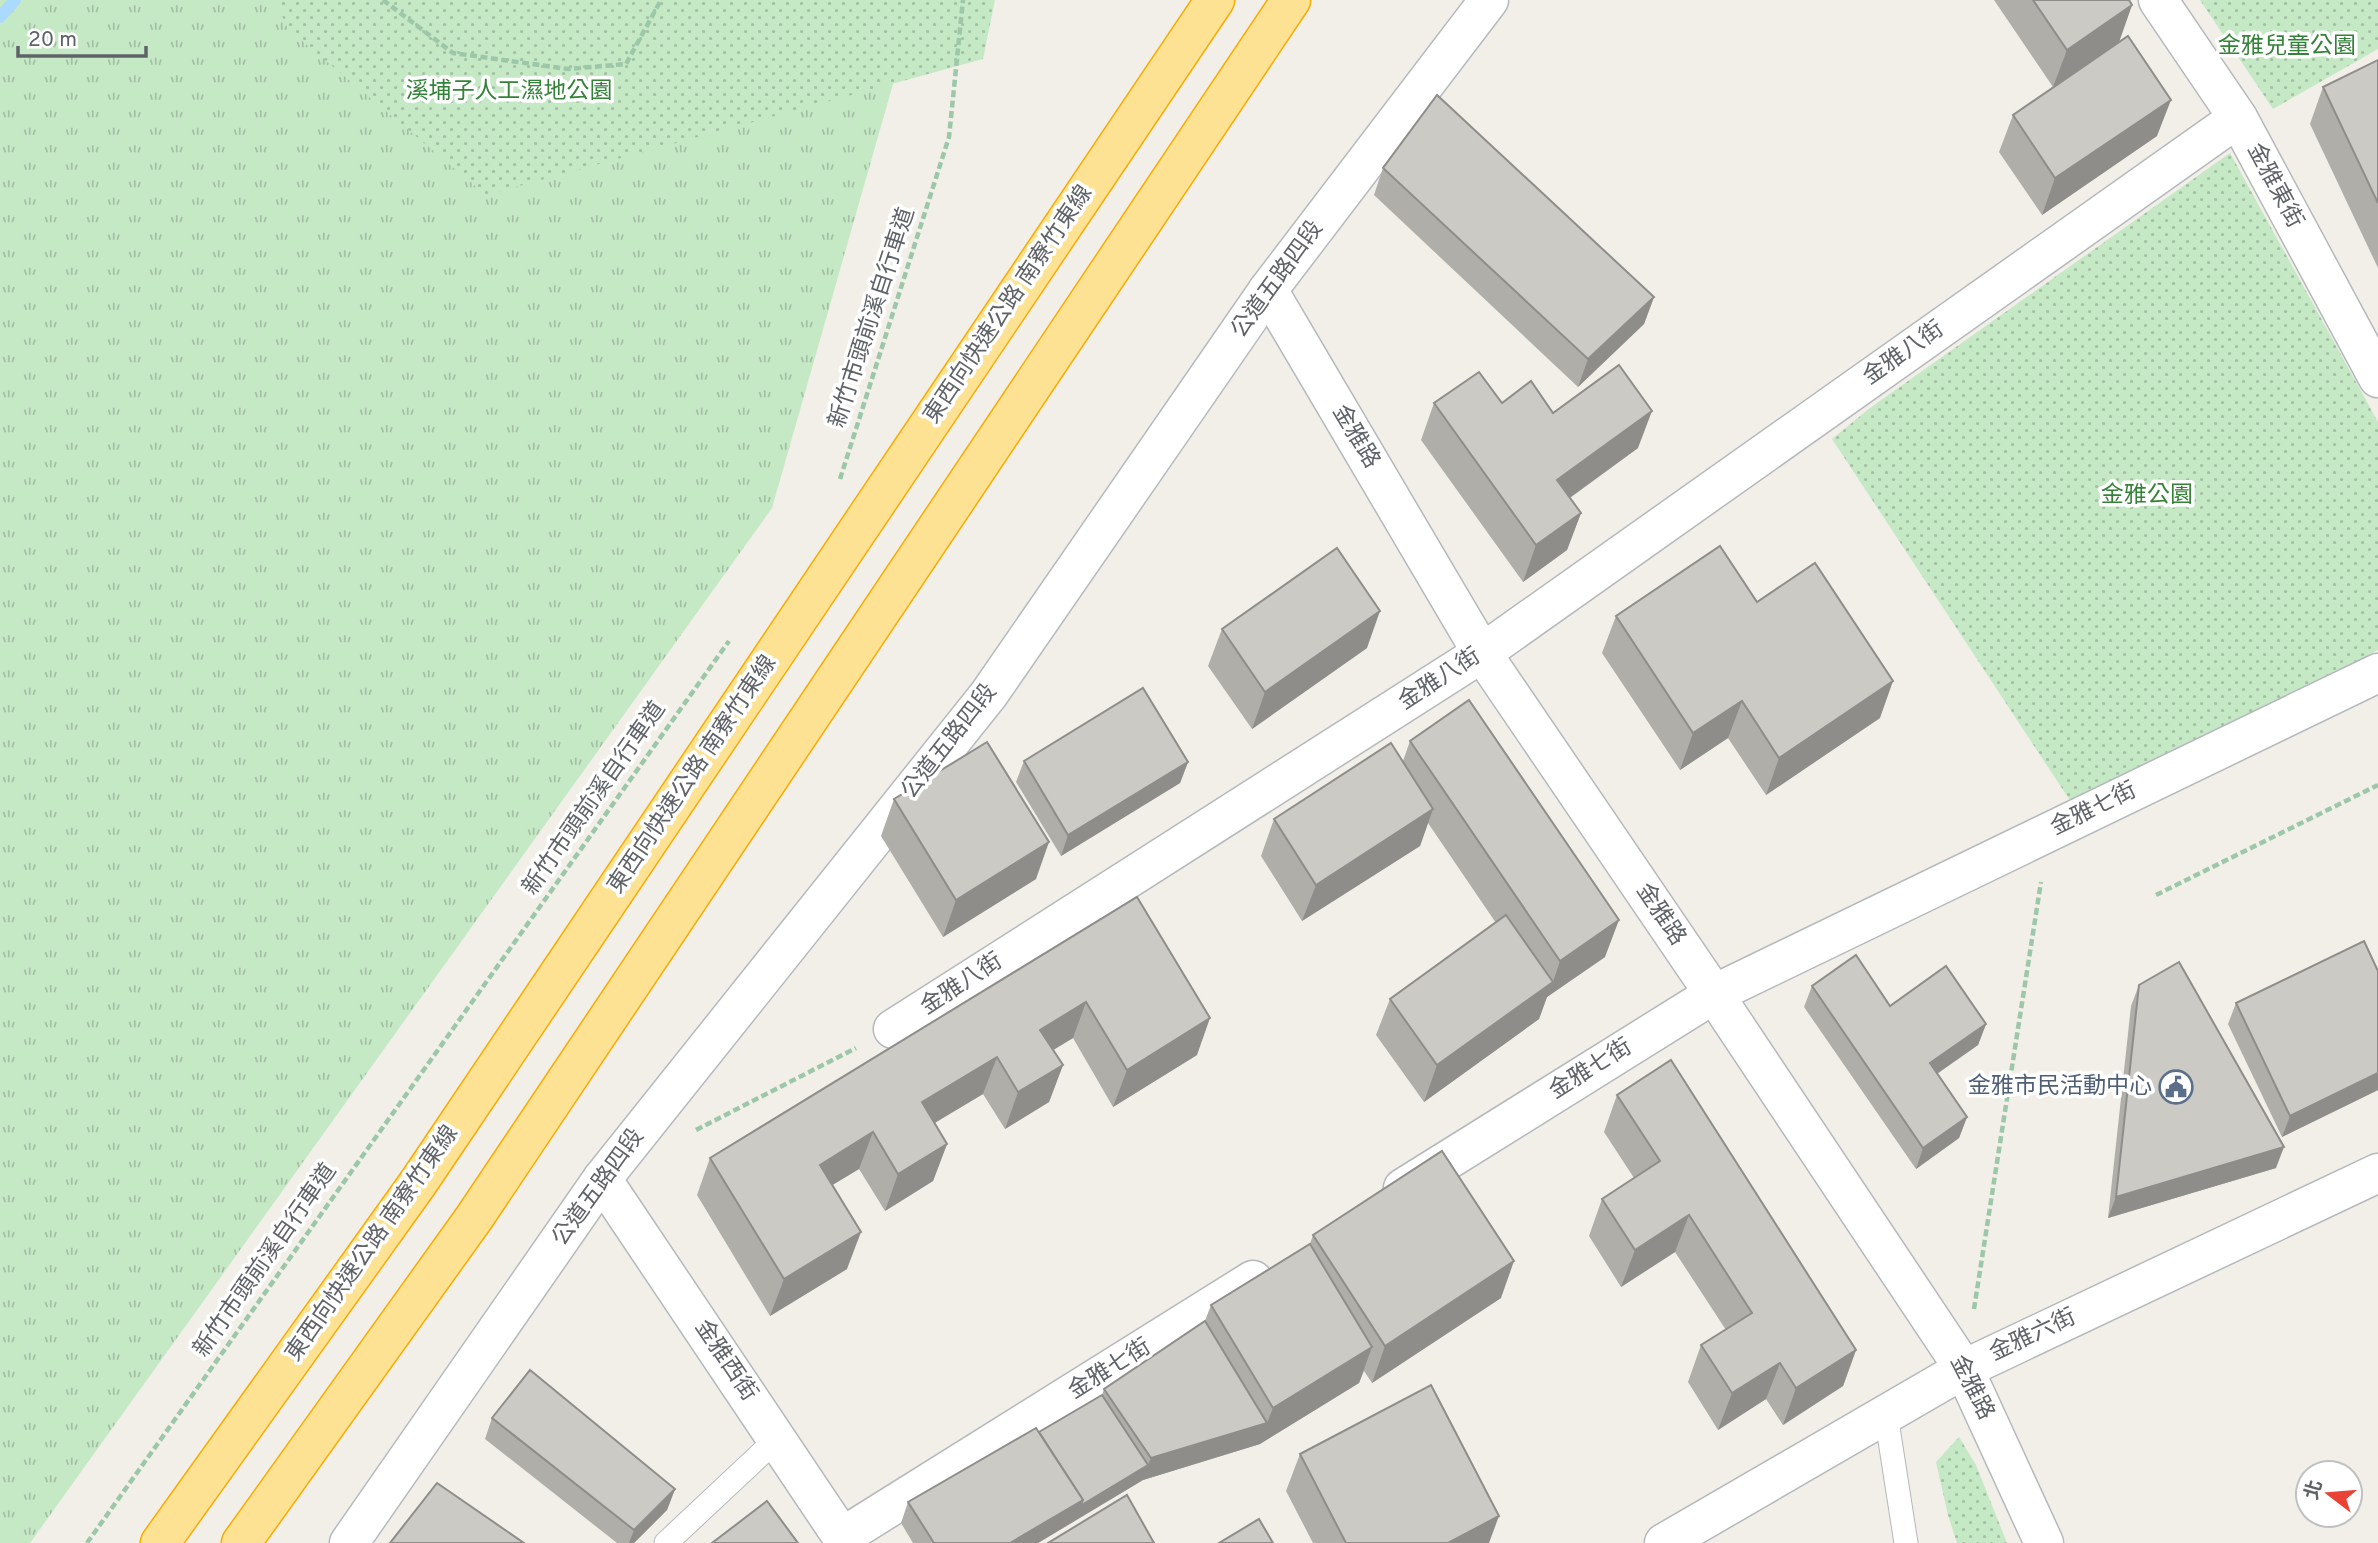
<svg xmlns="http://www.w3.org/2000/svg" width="2378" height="1543" font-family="Overpass,'Noto Sans TC',sans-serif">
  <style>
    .grass { fill: url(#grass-tufts) }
    .park { fill: url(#park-dots) }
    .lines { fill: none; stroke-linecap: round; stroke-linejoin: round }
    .stream { stroke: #aadaff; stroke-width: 12 }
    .lane-casing { stroke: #b5b8bc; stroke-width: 25 }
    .street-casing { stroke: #b5b8bc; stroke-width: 41 }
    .secondary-casing { stroke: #b6babf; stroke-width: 41 }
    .highway-casing { stroke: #f9ab00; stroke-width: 41 }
    .path { stroke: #9cc7a9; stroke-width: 4.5; stroke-dasharray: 7 3.5; stroke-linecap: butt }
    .lane { stroke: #fff; stroke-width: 23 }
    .street { stroke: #fff; stroke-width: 38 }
    .secondary { stroke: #fff; stroke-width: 38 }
    .highway { stroke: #fde293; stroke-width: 38 }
    .wall { fill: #afaea9 }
    .shaded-wall { fill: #8f8d8a }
    .building { fill: #cccac5; stroke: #8f8d8a; stroke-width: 2 }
    .labels { text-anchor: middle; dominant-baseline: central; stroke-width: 7; stroke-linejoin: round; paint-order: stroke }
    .park-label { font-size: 23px; fill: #348238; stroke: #fff }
    .street-label { font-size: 23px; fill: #5f6368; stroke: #fff }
    .service-label { font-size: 23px; fill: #4e5e75; stroke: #fff; text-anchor: end }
  </style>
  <defs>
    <pattern id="grass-tufts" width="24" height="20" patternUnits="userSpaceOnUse" patternTransform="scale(1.75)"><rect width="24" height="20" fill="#c5e8c5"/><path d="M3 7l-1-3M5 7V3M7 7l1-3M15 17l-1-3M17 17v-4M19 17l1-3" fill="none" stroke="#a3c0a4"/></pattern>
    <pattern id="park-dots" width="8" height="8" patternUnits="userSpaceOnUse" patternTransform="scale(1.75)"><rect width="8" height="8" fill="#c5e8c5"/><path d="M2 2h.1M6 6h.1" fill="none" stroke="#a3c0a4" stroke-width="1.8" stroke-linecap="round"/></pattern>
  </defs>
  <rect width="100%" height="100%" fill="#f1efe8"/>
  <!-- grass -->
  <polygon class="grass" points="0,0 917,0 772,508 30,1543 0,1543"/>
  <!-- park -->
  <g class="park">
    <polygon points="275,0 995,0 983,59 486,195 288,29"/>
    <polygon points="2200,0 2378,0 2378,49 2273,109"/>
    <polygon points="2230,153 2378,422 2378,650 2073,805 1832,439 1870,408"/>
    <polygon points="1959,1437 1976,1465 2007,1543 1957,1543 1948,1515 1936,1462"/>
  </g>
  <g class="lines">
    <!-- stream -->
    <polyline class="stream" points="0,17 15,0"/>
    <defs>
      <g id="lane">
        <polyline points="1886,1415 1906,1543"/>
        <polyline points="666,1543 778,1438"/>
      </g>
      <g id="street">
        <polyline points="2158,0 2238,118 2378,378"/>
        <polyline points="1268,290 1482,653 1714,994 1964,1369 2044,1543"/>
        <polyline points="893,1029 1482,653 2238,118"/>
        <polyline points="602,1179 846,1543"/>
        <polyline points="1403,1188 1714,994 2378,673"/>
        <polyline points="842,1537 1253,1280"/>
        <polyline points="1664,1543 1964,1369 2378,1173"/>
      </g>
      <polyline id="secondary" points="349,1543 602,1179 989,694 1268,290 1489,0"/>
      <g id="highway">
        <polyline points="160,1543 418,1183 1215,0"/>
        <polyline points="241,1543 474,1218 1291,0"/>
      </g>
    </defs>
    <!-- lane casing -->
    <use href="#lane" class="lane-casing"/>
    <!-- street casing -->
    <use href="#street" class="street-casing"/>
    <!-- secondary casing -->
    <use href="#secondary" class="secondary-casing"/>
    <!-- highway casing -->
    <use href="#highway" class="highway-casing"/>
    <!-- path -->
    <g class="path">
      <polyline points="383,0 453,53 568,69 626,64 661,0"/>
      <polyline points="840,479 949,137 963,0"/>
      <polyline points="2156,895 2378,785"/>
      <polyline points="696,1130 856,1048"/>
      <polyline points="1974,1309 2041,882"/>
      <polyline points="87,1543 729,641"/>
    </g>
    <!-- lane -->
    <use href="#lane" class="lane"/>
    <!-- street -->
    <use href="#street" class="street"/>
    <!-- secondary -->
    <use href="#secondary" class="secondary"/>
    <!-- highway -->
    <use href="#highway" class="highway"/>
  </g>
  <!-- wall -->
  <g class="wall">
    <polygon points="1994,0 2129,0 2132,5 2119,42 2053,87"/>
    <polygon points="2378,60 2378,268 2310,124 2323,87"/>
    <polygon points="2013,115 2157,136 2042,215 1999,152"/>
    <polygon points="1383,168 1654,297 1644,324 1578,387 1374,195"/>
    <polygon points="1434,403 1502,403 1553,413 1638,448 1570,498 1581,513 1567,550 1523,582 1421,440"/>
    <polygon points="1757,602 1880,718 1766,795 1728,738 1680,770 1602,653 1616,616"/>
    <polygon points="1222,629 1367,648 1252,729 1208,666"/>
    <polygon points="1410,741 1605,957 1547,997 1539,1019 1424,1102 1376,1035 1390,999 1496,923 1428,823 1420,846 1302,921 1261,856 1274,819 1403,761"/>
    <polygon points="1024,761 1188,762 1180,783 1061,856 1016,782"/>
    <polygon points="894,799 1036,879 943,937 881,836"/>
    <polygon points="1137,897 1197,1055 1113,1107 1073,1038 1053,1050 1063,1065 1049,1102 1005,1129 983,1094 934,1123 947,1144 933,1181 885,1211 859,1169 832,1185 847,1269 770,1316 697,1195 710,1158"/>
    <polygon points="2378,971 2378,1090 2282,1137 2228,1024 2236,1003"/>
    <polygon points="2139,985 2276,1168 2108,1218 2131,1006"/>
    <polygon points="1812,986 1890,1006 1986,1024 1978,1045 1937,1074 1967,1117 1959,1138 1916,1169 1804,1007"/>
    <polygon points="1617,1095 1856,1350 1843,1386 1783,1425 1766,1399 1718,1430 1688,1382 1701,1345 1726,1330 1675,1252 1621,1287 1589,1236 1602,1199 1634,1178 1604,1132"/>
    <polygon points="1313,1235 1501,1298 1372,1383 1364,1371 1359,1383 1260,1444 1143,1480 1038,1543 913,1543 901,1523 908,1502 1039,1432 1102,1395 1104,1389 1205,1321 1211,1305 1310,1244"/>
    <polygon points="492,1418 675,1489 667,1510 634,1543 617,1543 485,1439"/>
    <polygon points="1300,1454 1489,1543 1313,1543 1286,1491"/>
  </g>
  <!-- shaded-wall -->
  <g class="shaded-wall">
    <polygon points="2132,5 2119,42 2053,87 2067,50"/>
    <polygon points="2171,100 2157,136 2042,215 2055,178"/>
    <polygon points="1654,297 1644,324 1578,387 1588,359"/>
    <polygon points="1652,411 1638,448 1543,517 1557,480"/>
    <polygon points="1581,513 1567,550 1523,582 1536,545"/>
    <polygon points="1380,611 1367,648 1252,729 1265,692"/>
    <polygon points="1893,681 1880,718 1766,795 1779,758"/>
    <polygon points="1742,701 1728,738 1680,770 1693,733"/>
    <polygon points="1188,762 1180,783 1061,856 1068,835"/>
    <polygon points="1433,809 1420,846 1302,921 1316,885"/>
    <polygon points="1049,842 1036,879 943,937 956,900"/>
    <polygon points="1619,920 1605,957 1547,997 1539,1019 1424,1102 1437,1065 1553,982 1560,961"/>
    <polygon points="1086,1002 1073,1038 1027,1066 1040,1030"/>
    <polygon points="1210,1018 1197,1055 1113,1107 1127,1070"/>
    <polygon points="1986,1024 1978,1045 1922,1084 1930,1063"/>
    <polygon points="997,1057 983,1094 908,1139 922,1102"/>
    <polygon points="1063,1065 1049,1102 1005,1129 1018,1092"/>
    <polygon points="2378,1073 2378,1090 2282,1137 2290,1116"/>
    <polygon points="1967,1117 1959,1138 1916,1169 1923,1148"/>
    <polygon points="873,1132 859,1169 806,1201 820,1165"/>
    <polygon points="947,1144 933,1181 885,1211 898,1174"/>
    <polygon points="2284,1147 2276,1168 2108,1218 2116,1197"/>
    <polygon points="1689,1215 1675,1252 1621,1287 1635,1250"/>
    <polygon points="861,1232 847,1269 770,1316 784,1279"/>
    <polygon points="1514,1261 1501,1298 1372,1383 1385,1346"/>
    <polygon points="1372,1347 1359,1383 1260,1444 1143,1480 1038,1543 1010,1543 1083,1500 1148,1465 1151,1458 1267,1423 1273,1408"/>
    <polygon points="1856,1350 1843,1386 1783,1425 1796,1388"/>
    <polygon points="1780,1363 1766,1399 1718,1430 1732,1393"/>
    <polygon points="675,1489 667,1510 634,1543 629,1543 634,1530"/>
    <polygon points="1499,1516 1489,1543 1448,1543"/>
  </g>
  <!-- building -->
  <g class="building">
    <polygon points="2033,0 2129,0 2132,5 2067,50"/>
    <polygon points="2128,36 2171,100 2055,178 2013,115"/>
    <polygon points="2378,60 2378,203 2323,87"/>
    <polygon points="1437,95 1654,297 1588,359 1383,168"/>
    <polygon points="1619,365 1652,411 1557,480 1581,513 1536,545 1434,403 1479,372 1502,403 1531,381 1553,413"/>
    <polygon points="1720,546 1757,602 1815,563 1893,681 1779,758 1742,701 1693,733 1616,616"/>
    <polygon points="1337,548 1380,611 1265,692 1222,629"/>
    <polygon points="1143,688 1188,762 1068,835 1024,761"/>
    <polygon points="1469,700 1619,920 1560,961 1410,741"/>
    <polygon points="987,742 1049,842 956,900 894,799"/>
    <polygon points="1391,743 1433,809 1316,885 1274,819"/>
    <polygon points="1137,897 1210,1018 1127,1070 1086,1002 1040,1030 1063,1065 1018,1092 997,1057 922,1102 947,1144 898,1174 873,1132 820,1165 861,1232 784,1279 710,1158"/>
    <polygon points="1506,915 1553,982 1437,1065 1390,999"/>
    <polygon points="2364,941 2378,971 2378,1073 2290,1116 2236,1003"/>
    <polygon points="1856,955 1890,1006 1946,966 1986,1024 1930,1063 1967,1117 1923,1148 1812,986"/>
    <polygon points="2179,962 2284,1147 2116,1197 2139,985"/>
    <polygon points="1671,1060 1856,1350 1796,1388 1780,1363 1732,1393 1701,1345 1752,1313 1689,1215 1635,1250 1602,1199 1660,1161 1617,1095"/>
    <polygon points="1442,1151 1514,1261 1385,1346 1313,1235"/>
    <polygon points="1310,1244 1372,1347 1273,1408 1211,1305"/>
    <polygon points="1205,1321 1267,1423 1151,1458 1104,1389"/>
    <polygon points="530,1370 675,1489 634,1530 492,1418"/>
    <polygon points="1431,1385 1499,1516 1448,1543 1346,1543 1300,1454"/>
    <polygon points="1102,1395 1148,1465 1080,1506 1083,1500 1039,1432"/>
    <polygon points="1036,1428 1083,1500 1010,1543 934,1543 908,1502"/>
    <polygon points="437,1483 524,1543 390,1543"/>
    <polygon points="1127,1495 1154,1543 1048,1543"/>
    <polygon points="767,1501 798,1543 712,1543"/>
    <polygon points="1259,1519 1273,1543 1219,1543"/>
  </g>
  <!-- icons -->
  <defs>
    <symbol id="civic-ring" viewBox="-11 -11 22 22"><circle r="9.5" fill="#fff" stroke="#5c6f8a" stroke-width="1.5"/><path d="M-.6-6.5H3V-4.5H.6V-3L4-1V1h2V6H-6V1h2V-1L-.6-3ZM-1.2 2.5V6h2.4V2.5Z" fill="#5c6f8a"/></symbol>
  </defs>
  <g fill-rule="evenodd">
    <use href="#civic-ring" x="2157" y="1068" width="38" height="38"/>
  </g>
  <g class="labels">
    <!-- park labels -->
    <g class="park-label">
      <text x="2287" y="47">金雅兒童公園</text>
      <text x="509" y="92">溪埔子人工濕地公園</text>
      <text x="2147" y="496">金雅公園</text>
    </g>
    <!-- street labels -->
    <g class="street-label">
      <text transform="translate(2274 186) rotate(62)">金雅東街</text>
      <text transform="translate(1278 280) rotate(-54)">公道五路四段</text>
      <text transform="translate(1009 305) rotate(-56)">東西向快速公路 南寮竹東線</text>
      <text transform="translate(873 318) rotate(-72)">新竹市頭前溪自行車道</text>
      <text transform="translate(1904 354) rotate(-35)">金雅八街</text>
      <text transform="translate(1355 437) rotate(59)">金雅路</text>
      <text transform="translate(1440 680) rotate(-33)">金雅八街</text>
      <text transform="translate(950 742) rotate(-52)">公道五路四段</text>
      <text transform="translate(693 775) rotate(-56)">東西向快速公路 南寮竹東線</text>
      <text transform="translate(595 799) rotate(-55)">新竹市頭前溪自行車道</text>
      <text transform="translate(2094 810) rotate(-26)">金雅七街</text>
      <text transform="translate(1660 915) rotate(56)">金雅路</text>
      <text transform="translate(962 985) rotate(-33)">金雅八街</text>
      <text transform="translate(1591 1070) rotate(-32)">金雅七街</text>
      <text transform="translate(599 1188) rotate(-54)">公道五路四段</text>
      <text transform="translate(373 1244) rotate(-55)">東西向快速公路 南寮竹東線</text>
      <text transform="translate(266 1261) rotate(-55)">新竹市頭前溪自行車道</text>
      <text transform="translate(2033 1336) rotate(-25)">金雅六街</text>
      <text transform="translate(725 1361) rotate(56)">金雅西街</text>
      <text transform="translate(1110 1370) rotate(-32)">金雅七街</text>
      <text transform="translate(1971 1388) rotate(63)">金雅路</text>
    </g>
    <!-- service labels -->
    <g class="service-label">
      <text x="2152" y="1087">金雅市民活動中心</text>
    </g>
  </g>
  <!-- north arrow -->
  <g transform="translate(2329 1494) rotate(286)"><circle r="33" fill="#ffffff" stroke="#bfc1c3" stroke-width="2"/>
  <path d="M0-5L12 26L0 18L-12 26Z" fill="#ea4335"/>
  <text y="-10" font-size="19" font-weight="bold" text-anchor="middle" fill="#5f6368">北</text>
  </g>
  <!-- scale -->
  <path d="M18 46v10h128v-10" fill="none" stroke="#5f6368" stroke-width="3.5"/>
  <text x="28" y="46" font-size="21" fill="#5f6368" stroke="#ffffff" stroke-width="5" paint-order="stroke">20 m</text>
</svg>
